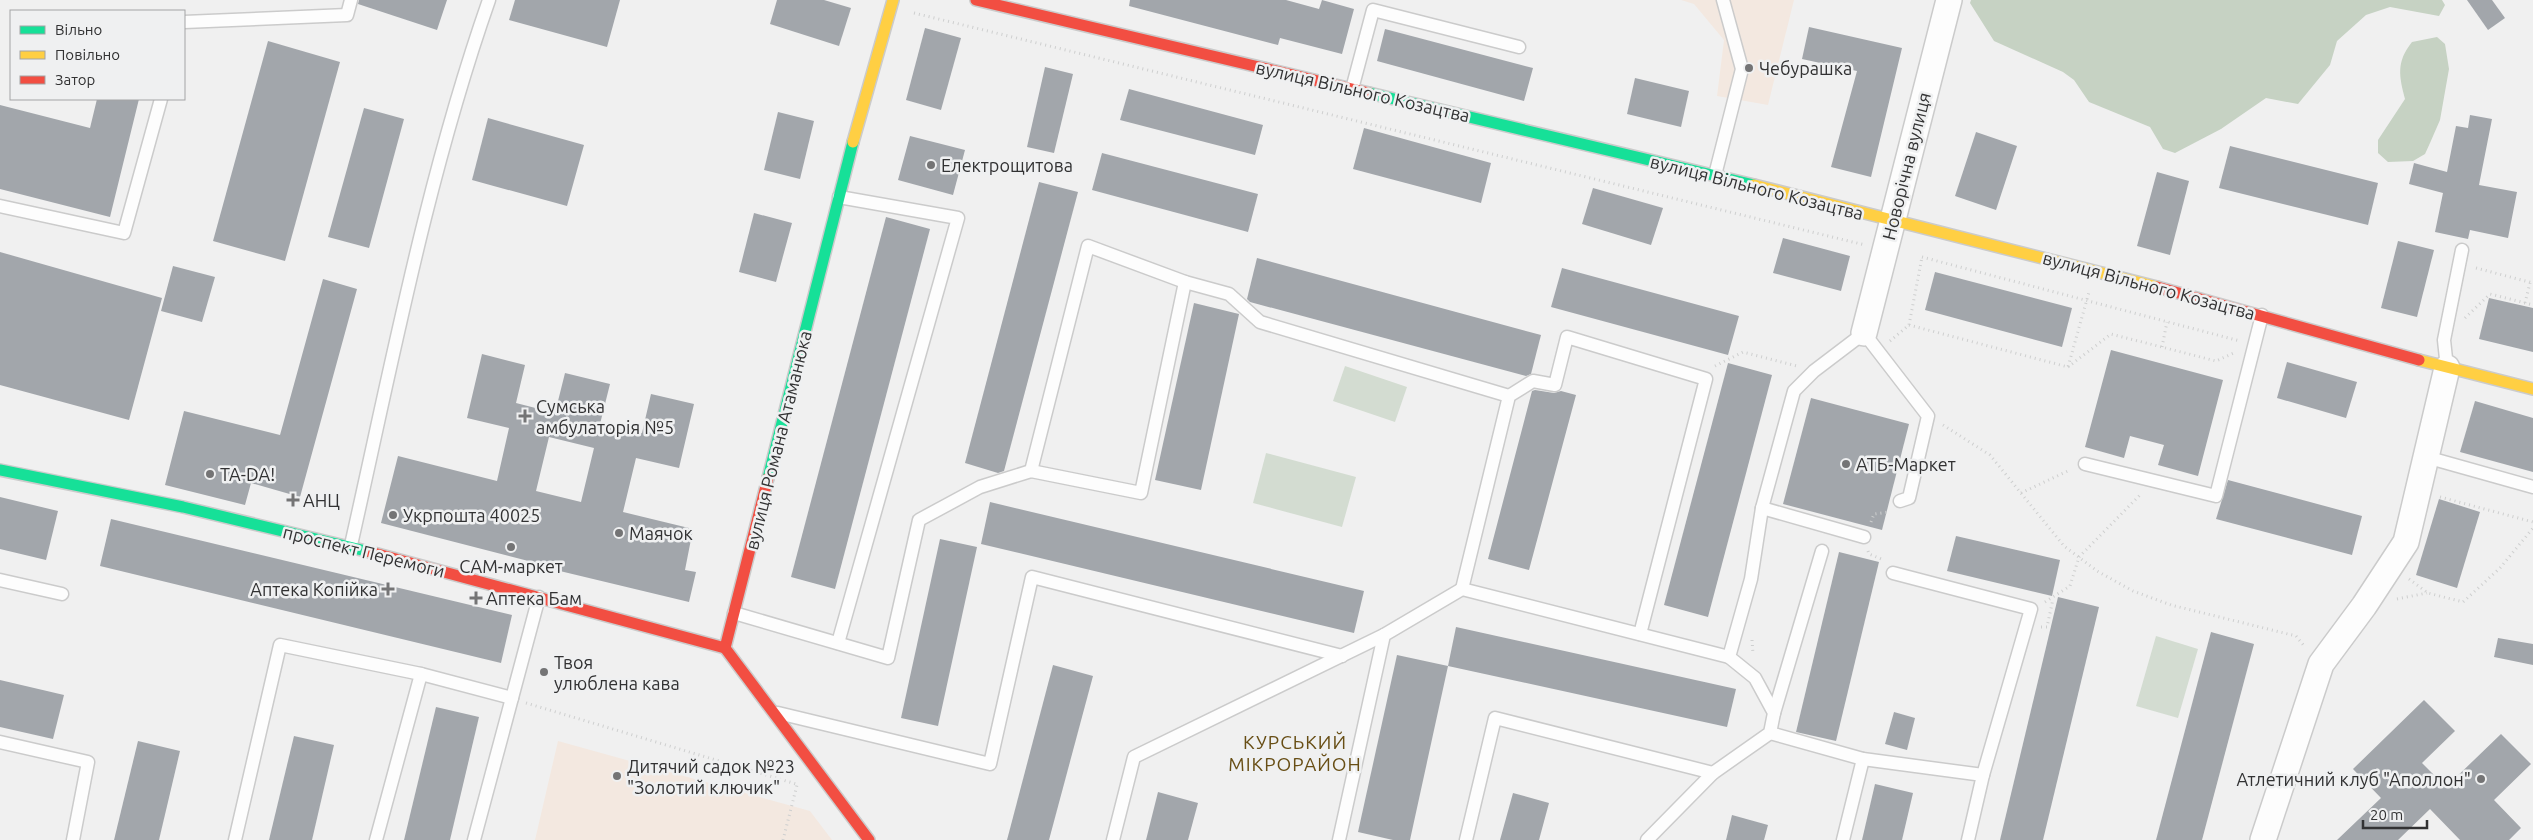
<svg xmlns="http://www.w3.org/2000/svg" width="2533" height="840" font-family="Ubuntu,sans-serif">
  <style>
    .education { fill: #f3e8e0 }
    .green { fill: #d3dcd1 }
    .forest { fill: #c6d2c3 }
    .building { fill: #a2a6ab; fill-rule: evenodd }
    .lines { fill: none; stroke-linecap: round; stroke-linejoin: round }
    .lane-casing { stroke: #cbcbcb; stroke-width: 15 }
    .street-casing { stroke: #cbcbcb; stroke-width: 28 }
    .fast-casing { stroke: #cbcbcb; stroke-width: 14 }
    .slow-casing { stroke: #cbcbcb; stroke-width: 14 }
    .jam-casing { stroke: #cbcbcb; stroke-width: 14 }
    .path { stroke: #cecfcf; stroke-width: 3; stroke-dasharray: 1 4; stroke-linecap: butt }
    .lane { stroke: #fdfdfd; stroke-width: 12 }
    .street { stroke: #fdfdfd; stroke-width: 25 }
    .fast { stroke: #16e098; stroke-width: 11 }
    .slow { stroke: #ffcf43; stroke-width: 11 }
    .jam { stroke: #f24e42; stroke-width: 11 }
    .poi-dot { fill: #747475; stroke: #eff0f1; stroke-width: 2 }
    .labels { text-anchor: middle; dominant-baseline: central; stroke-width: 5; stroke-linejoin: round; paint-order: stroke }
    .poi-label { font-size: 18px; fill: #323233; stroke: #eff0f1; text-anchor: start }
    .street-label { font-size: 18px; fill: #323233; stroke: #eff0f1 }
    .neighbourhood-label { font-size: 19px; letter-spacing: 1px; fill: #684e15; stroke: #eff0f1 }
  </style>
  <rect width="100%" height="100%" fill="#f0f0f0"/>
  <!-- education -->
  <g class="education">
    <polygon points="1681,0 1794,0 1768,105 1717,96 1724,40 1694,4"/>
    <polygon points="558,741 810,811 832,840 535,840"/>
  </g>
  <!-- green -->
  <g class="green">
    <polygon points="1345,366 1407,387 1395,422 1333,401"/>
    <polygon points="1266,453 1356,477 1342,527 1253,503"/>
    <polygon points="2156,636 2198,649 2178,718 2136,706"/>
  </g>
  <!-- forest -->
  <g class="forest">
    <polygon points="1971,0 2442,0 2445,5 2439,16 2390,7 2366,15 2337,41 2330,65 2298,104 2266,98 2221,129 2175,153 2163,149 2150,127 2089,102 2074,80 2063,72 1994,41 1970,3"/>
    <path d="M2437,37l8,7 4,25 -9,51 -10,23 -5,11 -12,7 -25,1 -10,-9v-13l27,-41c-6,-23 -9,-37 7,-57z"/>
  </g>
  <!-- building -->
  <g class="building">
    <polygon points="359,0 447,0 437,30 358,4"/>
    <polygon points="515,0 620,0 607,47 509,20"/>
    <polygon points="777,0 824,0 851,8 839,46 770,24"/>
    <polygon points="1130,0 1286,0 1319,9 1322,0 1354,9 1342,54 1280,38 1278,45 1129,6"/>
    <polygon points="2467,0 2492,0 2505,18 2488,30"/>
    <polygon points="1809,27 1902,48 1871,177 1831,167 1857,71 1802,59"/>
    <polygon points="925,28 961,38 941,110 906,100"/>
    <polygon points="1385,29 1533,68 1524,101 1377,61"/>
    <polygon points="268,41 340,62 285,261 213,241"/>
    <polygon points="1045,67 1073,74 1054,153 1027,147"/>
    <polygon points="1635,78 1689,91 1681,127 1627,114"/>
    <polygon points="1129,89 1263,125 1255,155 1120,120"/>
    <polygon points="97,99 139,99 110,217 0,189 0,105 90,128"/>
    <polygon points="364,108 404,119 369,248 328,237"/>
    <polygon points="778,112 814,121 800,179 764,170"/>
    <polygon points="2470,115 2492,119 2479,185 2517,192 2508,238 2470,230 2468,239 2435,232 2443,193 2409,184 2414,163 2447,172 2456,126 2468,128"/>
    <polygon points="488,118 584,145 567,206 472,180"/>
    <polygon points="1364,128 1491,163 1481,203 1353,169"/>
    <polygon points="1976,132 2017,146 1996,210 1955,196"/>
    <polygon points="910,136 965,150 953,195 898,180"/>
    <polygon points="2230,146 2378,183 2368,225 2219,188"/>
    <polygon points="1102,153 1258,194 1248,232 1092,190"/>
    <polygon points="2157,172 2189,181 2170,255 2137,246"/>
    <polygon points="1039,182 1078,192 1004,471 998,473 965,463"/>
    <polygon points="1593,188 1663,208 1651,245 1582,224"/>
    <polygon points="754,213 792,223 776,282 739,272"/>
    <polygon points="886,217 930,229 835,589 791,577"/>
    <polygon points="1783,238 1850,256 1841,291 1773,273"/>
    <polygon points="2398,241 2434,250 2417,317 2381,308"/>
    <polygon points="0,252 162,298 129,420 0,385"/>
    <polygon points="1257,258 1541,335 1531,374 1526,376 1250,302 1247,299"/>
    <polygon points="173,266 215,277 202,322 161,311"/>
    <polygon points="1562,268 1739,316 1728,355 1551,307"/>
    <polygon points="1935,272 2072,308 2062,347 1925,310"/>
    <polygon points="323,279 357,289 300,497 251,483 245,505 165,485 184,411 280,435"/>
    <polygon points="2489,298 2533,308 2533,352 2479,339"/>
    <polygon points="1194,303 1239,314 1201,490 1155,480"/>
    <polygon points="2111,350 2223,380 2198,476 2158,465 2164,445 2130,436 2124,458 2085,447"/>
    <path d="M482,354l43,11 -9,38 39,10 10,-40 45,11 -10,40 42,9 9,-39 43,10 -15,64 -43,-10 -13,54 70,17 -8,41 11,2 -7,30 -150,-36 1,-2 -159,-41 17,-67 99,25 12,-53 -42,-10zM549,437l45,11 -13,54 -45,-11z"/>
    <polygon points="2287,362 2357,382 2346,418 2277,398"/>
    <polygon points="1728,363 1772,375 1708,617 1664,605"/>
    <polygon points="1535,390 1554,393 1561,391 1576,395 1529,570 1488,559 1532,391"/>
    <polygon points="1811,398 1909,424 1882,530 1783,504"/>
    <polygon points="2475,401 2533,418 2533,472 2460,452"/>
    <polygon points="2228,480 2362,516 2352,555 2216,519"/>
    <polygon points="0,497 58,511 46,560 0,549"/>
    <polygon points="2439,499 2480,512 2457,588 2416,575"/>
    <polygon points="990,502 1364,591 1354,633 981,544"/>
    <polygon points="111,519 512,615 501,663 100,566"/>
    <polygon points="1956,536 2060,560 2052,596 1947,571"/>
    <polygon points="940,539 977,547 938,726 901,718"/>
    <polygon points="1839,552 1879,562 1836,741 1796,732"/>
    <polygon points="2058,597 2099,607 2043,840 2000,840"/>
    <polygon points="1456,627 1736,689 1727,727 1448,666"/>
    <polygon points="2211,632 2254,644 2202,840 2156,840"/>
    <polygon points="2498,638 2533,644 2533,665 2494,657"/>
    <polygon points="1397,655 1448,666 1410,840 1393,840 1358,832"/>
    <polygon points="1053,665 1093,676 1049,840 1007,840"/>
    <polygon points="0,680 64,695 53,739 0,727"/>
    <polygon points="2424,700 2455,731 2422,763 2446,787 2501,734 2531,764 2494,800 2521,828 2509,840 2460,840 2430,809 2398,840 2337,840 2381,798 2353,769"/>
    <polygon points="436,707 479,717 450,840 404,840"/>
    <polygon points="1894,712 1915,718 1907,750 1885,744"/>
    <polygon points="294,736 334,745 312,840 269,840"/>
    <polygon points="138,741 180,751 159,840 114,840"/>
    <polygon points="1875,784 1913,793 1902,840 1862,840"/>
    <polygon points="1158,792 1198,803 1188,840 1146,840"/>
    <polygon points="1513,793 1549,803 1539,840 1500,840"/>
    <polygon points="1732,815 1768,825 1764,840 1726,840"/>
  </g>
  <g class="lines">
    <defs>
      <g id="lane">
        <polyline points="184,22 347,15 351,0"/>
        <polyline points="1352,89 1373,10 1519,47"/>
        <polyline points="1715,175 1742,69 1723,0"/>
        <polyline points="0,206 124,233 161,99"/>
        <polyline points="2447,368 2444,340 2462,250"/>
        <polyline points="2426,457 2533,487"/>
        <polyline points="2085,464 2216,496 2262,315"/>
        <polyline points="1031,471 1088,246 1185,282"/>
        <polyline points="1762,508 1864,537"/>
        <path d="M351,545c41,-182 76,-368 138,-545"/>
        <polyline points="1893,573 2031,609 1983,775"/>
        <polyline points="0,580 62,594"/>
        <polyline points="1462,589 1509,396 1533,381 1555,385 1567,337 1706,379 1640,634"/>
        <polyline points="734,613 888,658 919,520 980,487 1031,471 1141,493 1185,282 1229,294 1260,322 1509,396"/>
        <polyline points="838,643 958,218 839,197"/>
        <polyline points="778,713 990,764 1032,577 1342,656"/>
        <polyline points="1774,713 1822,551"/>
        <polyline points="1770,733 1863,759 1983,775 1968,840"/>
        <polyline points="0,742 88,762 73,840"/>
        <polyline points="235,840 280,645 421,674"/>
        <polyline points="376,840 421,674 512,698"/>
        <polyline points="474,840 539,597"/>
        <polyline points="1113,840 1134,757 1384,635"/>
        <polyline points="1339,840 1384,635 1462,589 1729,657"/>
        <polyline points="1466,840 1495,718 1713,773"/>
        <polyline points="1647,840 1713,773 1770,733 1774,713 1755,678 1729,657 1751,579 1762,508 1794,391 1814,371 1864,333 1928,416 1909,498 1900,501"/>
        <polyline points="1843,840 1863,759"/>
      </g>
      <g id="street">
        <polyline points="1864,333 1949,0"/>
        <polyline points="2263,840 2321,664 2364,606 2406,542 2447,368"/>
      </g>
      <g id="fast">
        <polyline points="1369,93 1754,185"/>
        <polyline points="0,470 183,507 370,552"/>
        <polyline points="768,478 853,142"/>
      </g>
      <g id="slow">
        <polyline points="853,142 893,0"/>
        <polyline points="1754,185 2157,287"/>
        <polyline points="2419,360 2533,389"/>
      </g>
      <g id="jam">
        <polyline points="976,0 1369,93"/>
        <polyline points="2157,287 2419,360"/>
        <polyline points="768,478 725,648 869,840"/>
        <polyline points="370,552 725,648"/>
      </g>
    </defs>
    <!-- lane casing -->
    <use href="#lane" class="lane-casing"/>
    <!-- street casing -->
    <use href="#street" class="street-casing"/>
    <!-- fast casing -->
    <use href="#fast" class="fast-casing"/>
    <!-- slow casing -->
    <use href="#slow" class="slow-casing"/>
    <!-- jam casing -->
    <use href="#jam" class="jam-casing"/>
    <!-- path -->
    <g class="path">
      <polyline points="914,13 1865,245"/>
      <polyline points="1922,257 2240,341"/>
      <polyline points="2476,268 2533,283"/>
      <polyline points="2525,303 2530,283"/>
      <polyline points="2465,318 2490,294 2533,305"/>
      <polyline points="1909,325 2068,367 2089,292"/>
      <polyline points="1890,341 1909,325 1922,257"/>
      <polyline points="2162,347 2167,322"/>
      <polyline points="1715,366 1743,352 1797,366"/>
      <polyline points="2068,367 2111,334 2216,361 2236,352"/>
      <polyline points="1943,425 1990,455 2064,546 2097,571 2133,591 2171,605 2296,636 2305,647"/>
      <polyline points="2021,493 2070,470"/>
      <polyline points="2440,497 2533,522"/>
      <polyline points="1871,522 1874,514 1889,512"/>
      <polyline points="1868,551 1869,554 1884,560"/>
      <polyline points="2409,579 2428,593 2463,602 2500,568 2533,528"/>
      <polyline points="2397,599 2427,593"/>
      <polyline points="2045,602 2070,586 2079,557 2140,495"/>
      <polyline points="2041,627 2047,627 2053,599"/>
      <polyline points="1752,640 1753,654"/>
      <polyline points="526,703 796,784"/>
      <polyline points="783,840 797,785"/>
    </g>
    <!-- lane -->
    <use href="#lane" class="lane"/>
    <!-- street -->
    <use href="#street" class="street"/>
    <!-- fast -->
    <use href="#fast" class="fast"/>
    <!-- slow -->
    <use href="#slow" class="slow"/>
    <!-- jam -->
    <use href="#jam" class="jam"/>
  </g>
  <!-- markers -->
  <g class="poi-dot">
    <circle cx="1749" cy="68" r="5"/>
    <circle cx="931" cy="165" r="5"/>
    <path d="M522.5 408.5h5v5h5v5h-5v5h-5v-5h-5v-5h5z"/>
    <circle cx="1846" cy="464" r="5"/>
    <circle cx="210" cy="474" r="5"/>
    <path d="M290.5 492.5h5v5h5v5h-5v5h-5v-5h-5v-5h5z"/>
    <circle cx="393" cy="515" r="5"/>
    <circle cx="619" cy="533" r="5"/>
    <circle cx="511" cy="547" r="5"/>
    <path d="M385.5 581.5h5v5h5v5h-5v5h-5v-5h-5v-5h5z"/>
    <path d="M473.5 590.5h5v5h5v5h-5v5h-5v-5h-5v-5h5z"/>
    <circle cx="544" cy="672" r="5"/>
    <circle cx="617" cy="776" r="5"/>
    <circle cx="2481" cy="779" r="5"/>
  </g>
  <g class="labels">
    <!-- poi labels -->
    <g class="poi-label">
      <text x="1759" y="68">Чебурашка</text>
      <text x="941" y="165">Електрощитова</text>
      <text x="536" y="406">Сумська<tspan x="536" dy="21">амбулаторія №5</tspan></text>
      <text x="1856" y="464">АТБ-Маркет</text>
      <text x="220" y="474">TA-DA!</text>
      <text x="303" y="500">АНЦ</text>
      <text x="403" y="515">Укрпошта 40025</text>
      <text x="629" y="533">Маячок</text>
      <text x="511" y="566" text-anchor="middle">САМ-маркет</text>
      <text x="378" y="589" text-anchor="end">Аптека Копійка</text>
      <text x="486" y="598">Аптека Бам</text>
      <text x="554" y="662">Твоя<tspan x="554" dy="21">улюблена кава</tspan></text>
      <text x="627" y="766">Дитячий садок №23<tspan x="627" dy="21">"Золотий ключик"</tspan></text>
      <text x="2471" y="779" text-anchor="end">Атлетичний клуб "Аполлон"</text>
    </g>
    <!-- street labels -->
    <g class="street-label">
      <text transform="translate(1363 91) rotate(13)">вулиця Вільного Козацтва</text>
      <text transform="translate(1906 166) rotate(-76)">Новорічна вулиця</text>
      <text transform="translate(1757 187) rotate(14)">вулиця Вільного Козацтва</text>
      <text transform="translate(2149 285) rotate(15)">вулиця Вільного Козацтва</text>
      <text transform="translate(778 440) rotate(-76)">вулиця Романа Атаманюка</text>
      <text transform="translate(364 551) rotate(14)">проспект Перемоги</text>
    </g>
    <!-- neighbourhood labels -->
    <g class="neighbourhood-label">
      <text x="1295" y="742">КУРСЬКИЙ<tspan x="1295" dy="22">МІКРОРАЙОН</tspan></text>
    </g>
  </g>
  <!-- legend -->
  <rect x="10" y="10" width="175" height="90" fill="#eff0f1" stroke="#a3a4a5"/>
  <rect x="20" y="26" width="25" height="8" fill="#16e098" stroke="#a3a4a5"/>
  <text x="55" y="35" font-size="15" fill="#323233">Вільно</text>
  <rect x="20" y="51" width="25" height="8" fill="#ffcf43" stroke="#a3a4a5"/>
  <text x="55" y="60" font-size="15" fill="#323233">Повільно</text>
  <rect x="20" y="76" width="25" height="8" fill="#f24e42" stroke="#a3a4a5"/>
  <text x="55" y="85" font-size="15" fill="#323233">Затор</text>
  <!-- scale -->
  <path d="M2363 820v8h64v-8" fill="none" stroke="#323233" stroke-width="2.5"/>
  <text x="2370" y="820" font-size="15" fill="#323233" stroke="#eff0f1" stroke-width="4" paint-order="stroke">20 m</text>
</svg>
